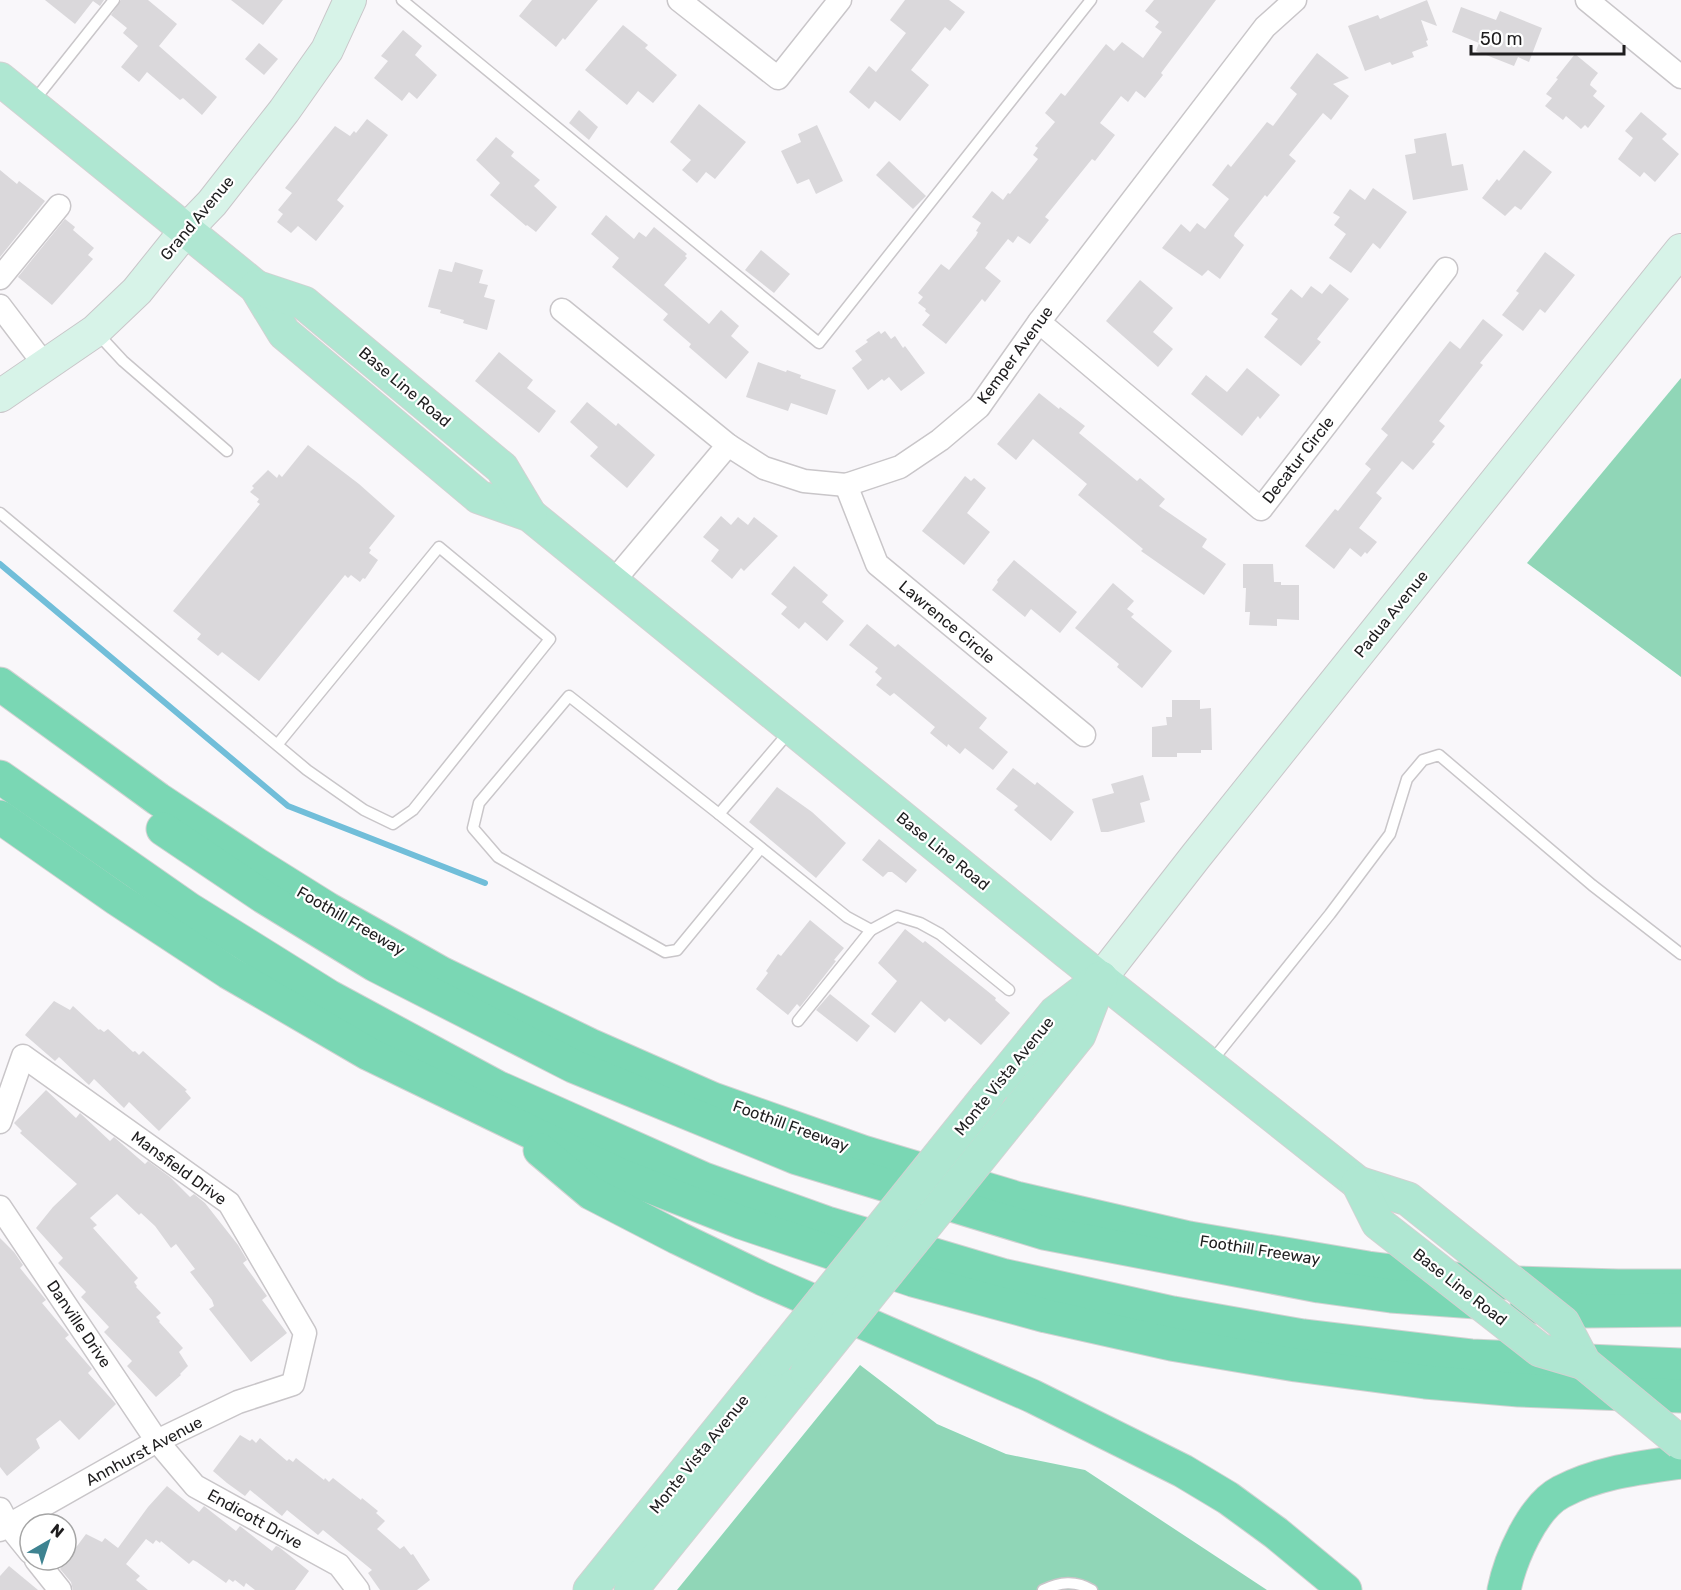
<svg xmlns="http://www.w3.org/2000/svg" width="1681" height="1590" font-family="Rubik,sans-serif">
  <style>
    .green { fill: #90d6b7 }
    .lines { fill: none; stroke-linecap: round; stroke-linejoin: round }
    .stream { stroke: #71bed9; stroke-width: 6 }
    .building { fill: #dad8db }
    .lane-casing { stroke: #c9c6c9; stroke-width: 13 }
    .street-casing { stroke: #c9c6c9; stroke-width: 25 }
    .secondary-casing { stroke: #c9c6c9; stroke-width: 34 }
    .primary-casing { stroke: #d2d2d2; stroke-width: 35 }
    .highway-casing { stroke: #d2d2d2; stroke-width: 35 }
    .lane { stroke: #fff; stroke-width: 10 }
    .street { stroke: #fff; stroke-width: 22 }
    .secondary { stroke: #d7f3e8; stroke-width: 32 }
    .primary { stroke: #afe7d2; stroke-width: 33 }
    .highway { stroke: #7ad7b4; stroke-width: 33 }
    .primary-bridge-casing { stroke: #d2d2d2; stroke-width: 35; stroke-linecap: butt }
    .primary-bridge { stroke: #afe7d2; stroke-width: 33 }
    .labels { text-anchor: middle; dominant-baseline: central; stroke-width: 4.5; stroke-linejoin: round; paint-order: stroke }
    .street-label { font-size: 16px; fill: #1e1d1e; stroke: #fff }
  </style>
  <rect width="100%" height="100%" fill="#f9f7fa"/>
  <!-- green -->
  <g class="green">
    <polygon points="1681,378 1681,677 1527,563"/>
    <polygon points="860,1365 937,1424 1006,1454 1085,1470 1267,1590 677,1590"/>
  </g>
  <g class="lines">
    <!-- stream -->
    <polyline class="stream" points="0,564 288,806 485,883"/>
  </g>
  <!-- building -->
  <g class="building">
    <polygon points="45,0 104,0 100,6 93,1 75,24"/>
    <polygon points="121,0 148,0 177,24 159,46 217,97 202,115 183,98 180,100 147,72 139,82 121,67 138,46 123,33 127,28 111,15"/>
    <polygon points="231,0 283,0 263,25"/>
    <polygon points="532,0 598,0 565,40 563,38 556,47 519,16"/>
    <polygon points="905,0 949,0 965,12 950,31 945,27 911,70 929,85 900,121 875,101 869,109 849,92 869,66 876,72 906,33 890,20"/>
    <polygon points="1154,0 1216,0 1161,73 1163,75 1145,98 1136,91 1128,102 1121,96 1100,123 1115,135 1095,161 1092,159 1045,217 1049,220 1030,244 1018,236 1013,243 1008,239 985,268 1001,281 985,302 982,299 946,344 922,325 930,315 925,311 926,309 918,303 923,297 918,293 941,264 949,270 976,236 978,232 976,231 981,223 972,217 992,191 1003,200 1008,193 1010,194 1031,168 1038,159 1033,155 1038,148 1035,146 1055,122 1045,113 1061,93 1065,96 1106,44 1114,51 1122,42 1143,58 1162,32 1155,27 1159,22 1145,11"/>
    <polygon points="1427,0 1437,26 1421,20 1428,40 1426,41 1428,46 1412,52 1414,57 1392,65 1390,62 1365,71 1348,26 1378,15 1380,19"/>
    <polygon points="1461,7 1496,20 1500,11 1542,28 1529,62 1518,57 1514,66 1476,51 1479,43 1452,32"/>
    <polygon points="623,25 648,45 645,48 677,75 653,103 638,91 627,105 585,70"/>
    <polygon points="403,30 422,46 415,55 437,75 417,99 409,92 402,101 374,78 388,61 381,56"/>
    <polygon points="259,43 278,59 264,75 245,59"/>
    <polygon points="1317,53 1349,78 1333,84 1349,96 1331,120 1323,113 1289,155 1296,161 1267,197 1265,195 1235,233 1234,236 1244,245 1220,279 1208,270 1202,276 1162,248 1181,224 1190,232 1197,223 1205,229 1229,199 1212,185 1228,164 1231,167 1267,122 1273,126 1297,94 1290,88"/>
    <polygon points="1575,54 1598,73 1591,82 1590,85 1597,91 1593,96 1605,106 1588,128 1585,125 1581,129 1566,116 1563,120 1545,106 1552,98 1546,94 1558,79 1556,78"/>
    <polygon points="699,104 746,142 715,179 706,172 697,183 682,170 691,160 670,142"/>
    <polygon points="579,110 598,127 589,140 569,123"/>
    <polygon points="1641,112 1667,134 1662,139 1679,154 1655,182 1644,172 1640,177 1618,159 1633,138 1625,131"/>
    <polygon points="367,119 388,135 337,200 344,206 316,241 298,226 291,233 277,222 283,214 278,210 292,193 285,188 335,126 350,136 354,131 356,133"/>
    <polygon points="817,125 843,181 816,194 809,179 797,184 781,151 801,142 798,134"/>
    <polygon points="1446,133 1452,166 1463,164 1468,190 1413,200 1405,155 1416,153 1414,139"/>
    <polygon points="496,137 514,152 511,156 540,180 534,186 557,207 536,232 527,225 526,226 490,195 500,183 476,160"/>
    <polygon points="1524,150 1552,172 1521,210 1515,206 1505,216 1482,198 1497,179 1499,181"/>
    <polygon points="889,161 926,196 913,209 876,175"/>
    <polygon points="0,170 17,184 19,181 45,201 0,257"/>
    <polygon points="1373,188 1407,212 1380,249 1373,243 1351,273 1329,258 1346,234 1334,225 1340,217 1333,213 1350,189 1365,200"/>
    <polygon points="606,215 634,239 639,232 646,237 654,227 687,254 685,256 687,258 664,285 709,324 721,310 739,326 731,336 749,352 726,379 689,347 691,344 663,320 668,314 612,267 619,258 591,234"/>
    <polygon points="65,219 75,227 73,230 94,248 88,255 93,259 52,305 18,277"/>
    <polygon points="761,250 790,274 774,293 745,270"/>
    <polygon points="1545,252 1575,275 1545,313 1540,309 1523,331 1502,315 1519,293 1516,291"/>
    <polygon points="455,262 483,270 479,283 488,285 484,297 495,300 487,330 463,323 464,320 440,313 441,310 428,307 439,269 452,272"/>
    <polygon points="1140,280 1173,308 1153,332 1173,349 1158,367 1106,321"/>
    <polygon points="1330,284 1349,299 1317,339 1321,342 1301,366 1264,337 1278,319 1271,314 1291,289 1302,298 1311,286 1322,294"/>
    <polygon points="1483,319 1503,335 1480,363 1483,365 1439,421 1445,426 1432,442 1435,444 1413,470 1402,461 1376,493 1382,498 1359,528 1377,542 1367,554 1365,552 1361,557 1350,548 1334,569 1305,546 1335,509 1338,511 1371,469 1365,464 1388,435 1381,429 1450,341 1460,349"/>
    <polygon points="879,331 881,334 885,331 891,339 895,336 903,348 905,346 925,373 901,391 889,377 884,381 882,379 868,390 852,368 862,360 855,351 868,342 866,340"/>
    <polygon points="499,352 533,380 527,388 556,411 539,433 475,381"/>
    <polygon points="758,362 786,372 787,370 801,375 800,378 836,390 827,415 791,403 788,411 746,397"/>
    <polygon points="1247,368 1280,395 1260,419 1258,416 1242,436 1191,394 1206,375 1227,392"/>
    <polygon points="1039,393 1059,409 1060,407 1085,426 1079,433 1137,481 1140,478 1165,499 1159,506 1207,539 1202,547 1226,564 1204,595 1141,551 1143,549 1078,495 1087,484 1033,439 1016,460 997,444"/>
    <polygon points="587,402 616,426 618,423 655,455 627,488 590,456 598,447 570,422"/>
    <polygon points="308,445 359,484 395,516 369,548 371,550 369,553 378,560 365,579 363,578 360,582 351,575 348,578 345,575 259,681 222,652 218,656 197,639 201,634 173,611 260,504 257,502 259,499 250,492 254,488 252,486 268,470 277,478 279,474 282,477"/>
    <polygon points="965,476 971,481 974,478 986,488 967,513 990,532 964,565 922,531"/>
    <polygon points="721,516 731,525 738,517 748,525 754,517 778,536 744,571 741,568 732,579 711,561 719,550 703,537"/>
    <polygon points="1014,560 1077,612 1060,633 1031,609 1025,617 992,590 998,582 997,580"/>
    <polygon points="1243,564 1273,564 1274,582 1281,582 1281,585 1299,585 1299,620 1277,619 1277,626 1249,625 1250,612 1245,612 1246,588 1243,588"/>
    <polygon points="794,566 828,595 822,602 844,621 827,641 805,622 799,629 781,614 787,607 771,594"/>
    <polygon points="1113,583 1134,601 1127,609 1134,614 1131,617 1172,651 1142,688 1117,667 1119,664 1075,628"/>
    <polygon points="867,624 895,647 898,644 987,718 979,728 1008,752 993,770 965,748 960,754 948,744 947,747 930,733 935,727 894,693 890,696 876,685 882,678 875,672 878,668 849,645"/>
    <polygon points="1172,700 1200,700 1200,709 1211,708 1212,750 1201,750 1201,753 1177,753 1177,757 1152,757 1152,727 1167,725 1166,717 1172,717"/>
    <polygon points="1013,768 1035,785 1037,782 1074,812 1051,841 1014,810 1018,806 996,789"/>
    <polygon points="1143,775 1150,800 1140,803 1145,822 1108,832 1101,832 1092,799 1114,793 1111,784"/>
    <polygon points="777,787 812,812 846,843 816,878 749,822"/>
    <polygon points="879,839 917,870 906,883 892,872 888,872 883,877 862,860"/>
    <polygon points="810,920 844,948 834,960 836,961 800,1007 797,1004 788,1015 756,989 768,973 766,971 778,954 781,956"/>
    <polygon points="905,929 923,943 925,941 996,998 995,1000 1010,1013 981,1045 949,1018 945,1022 921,1001 895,1033 871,1014 897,981 878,963"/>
    <polygon points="830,994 870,1026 857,1042 816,1010"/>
    <polygon points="54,1001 70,1010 73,1006 99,1030 100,1029 104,1032 108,1029 133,1052 135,1051 139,1055 143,1051 187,1090 185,1091 191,1098 159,1131 129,1102 124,1108 94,1079 89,1085 59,1057 55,1061 25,1035"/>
    <polygon points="46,1090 76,1118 80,1113 110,1141 114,1137 145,1164 148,1161 170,1177 190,1197 194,1194 205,1203 238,1245 247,1260 243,1263 267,1296 262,1300 287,1333 251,1362 209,1309 214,1306 212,1300 190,1272 195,1269 176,1244 171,1248 155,1226 141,1213 139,1215 117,1194 90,1218 97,1225 93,1228 138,1278 134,1282 137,1286 136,1287 161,1313 156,1317 160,1321 159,1322 183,1348 179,1352 188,1366 180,1374 181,1375 156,1397 155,1396 127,1366 132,1361 104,1332 109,1327 81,1297 86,1292 58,1263 63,1258 36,1228 53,1207 77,1184 20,1133 22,1131 14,1123"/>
    <polygon points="0,1238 14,1252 23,1265 20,1268 46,1300 42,1303 69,1335 65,1338 92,1369 88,1373 116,1404 79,1440 60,1420 36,1439 40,1448 7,1476 0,1467"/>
    <polygon points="240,1435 250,1441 252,1439 256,1443 260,1438 287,1461 289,1459 293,1462 296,1458 324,1480 325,1478 329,1482 333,1478 361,1500 362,1498 378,1511 376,1513 385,1521 377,1529 400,1549 404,1546 411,1555 413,1554 430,1580 417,1590 380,1590 368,1573 372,1570 323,1530 318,1535 287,1510 282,1516 250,1490 245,1496 227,1483 213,1471"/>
    <polygon points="167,1486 199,1512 204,1506 236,1531 240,1526 272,1551 276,1546 279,1547 309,1571 295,1590 255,1590 246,1583 244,1587 235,1580 233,1582 229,1579 226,1583 197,1562 193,1560 189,1564 161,1541 160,1543 156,1540 153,1544 146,1539 126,1564 140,1576 136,1580 148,1590 73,1590 71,1582 60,1569 86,1534 102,1542 105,1538 118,1548 148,1507"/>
    <polygon points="9,1566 38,1590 0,1590 0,1576"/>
  </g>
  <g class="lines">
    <defs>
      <g id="lane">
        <polyline points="402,0 819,343 1091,0"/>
        <polyline points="33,102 114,0"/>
        <polyline points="97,333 123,361 227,451"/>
        <polyline points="0,513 307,770 364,810 393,824 413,810 550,639 439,547 277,745"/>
        <polyline points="790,731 719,814 847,917 871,930 897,916 920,923 940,934 1009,990"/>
        <polyline points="719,814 569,696 479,803 473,828 498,857 665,952 677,950 761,848"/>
        <polyline points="798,1021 871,930"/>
        <polyline points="1211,1062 1330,914 1390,834 1407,779 1423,760 1439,755 1592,885 1681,954"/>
        <path d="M1043,1590c17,-8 32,-10 49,0"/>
      </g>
      <g id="street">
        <polyline points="679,0 778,78 840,0"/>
        <polyline points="1587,0 1681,77"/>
        <polyline points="0,278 59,206"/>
        <polyline points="0,306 44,364"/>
        <polyline points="562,310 728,445 764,468 804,481 846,485 900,467 940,440 979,407 1039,322 1265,27 1295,0"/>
        <polyline points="1039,322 1261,509 1446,269"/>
        <polyline points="846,485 877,564 1084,735"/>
        <polyline points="612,583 728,445"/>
        <polyline points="0,1122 23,1056 229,1203 305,1333 293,1384 238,1402 157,1441 0,1530"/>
        <polyline points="0,1207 157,1441 195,1486 339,1565 358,1590"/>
        <polyline points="0,1509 9,1526 30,1552"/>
        <polyline points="36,1560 60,1590"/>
      </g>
      <g id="secondary">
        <polyline points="0,396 95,331 137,291 186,230 212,203 284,111 327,50 350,0"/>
        <polyline points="1101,978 1196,856 1681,250"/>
      </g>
      <g id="primary">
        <polyline points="0,79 256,287 284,333 479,497 530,515 1067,952 1358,1183"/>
        <polyline points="256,287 304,303 502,468 530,515"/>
        <polyline points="988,1095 1055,1013 1101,978"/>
        <polyline points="1020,1108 1079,1035 1101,978"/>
        <polyline points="590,1590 776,1359"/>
        <polyline points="631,1590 807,1372"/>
      </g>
      <g id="highway">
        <polyline points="0,684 158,799 256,864 328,909 441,973 590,1045 713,1099 863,1152 1016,1198 1189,1238 1368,1268 1481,1282 1618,1286 1681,1286"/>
        <polyline points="0,777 189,909 330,997 497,1087 704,1179 827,1223 1002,1275 1173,1313 1303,1336 1471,1356 1681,1365"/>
        <polyline points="0,817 117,899 228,972 369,1054 618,1174 740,1222 913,1280 1046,1316 1171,1344 1296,1365 1425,1382 1519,1390 1681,1396"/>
        <polyline points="163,829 264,897 375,965 573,1066 797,1158 1044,1233 1319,1286 1391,1296 1476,1302"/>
        <polyline points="540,1150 591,1193 678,1238 763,1279 1032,1396 1183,1471 1228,1498 1276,1533 1345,1590"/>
        <polyline points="1527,1306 1588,1311 1681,1310"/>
        <path d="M1504,1590c6,-30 28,-83 57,-98 38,-20 78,-24 120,-30"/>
      </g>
    </defs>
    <!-- lane casing -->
    <use href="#lane" class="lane-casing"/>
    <!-- street casing -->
    <use href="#street" class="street-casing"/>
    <!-- secondary casing -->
    <use href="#secondary" class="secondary-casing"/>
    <!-- primary casing -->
    <use href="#primary" class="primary-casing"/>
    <!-- highway casing -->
    <use href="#highway" class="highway-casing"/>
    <!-- lane -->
    <use href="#lane" class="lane"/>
    <!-- street -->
    <use href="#street" class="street"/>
    <!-- secondary -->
    <use href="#secondary" class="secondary"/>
    <!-- primary -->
    <use href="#primary" class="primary"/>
    <!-- highway -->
    <use href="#highway" class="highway"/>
    <defs>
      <g id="primary-bridge">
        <polyline points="1358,1183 1408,1199 1563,1323 1584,1363 1681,1443"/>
        <polyline points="1358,1183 1378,1223 1540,1350 1584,1363"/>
        <polyline points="776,1359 988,1095"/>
        <polyline points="807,1372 1020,1108"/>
      </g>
    </defs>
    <!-- primary-bridge casing -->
    <use href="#primary-bridge" class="primary-bridge-casing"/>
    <!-- primary-bridge -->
    <use href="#primary-bridge" class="primary-bridge"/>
  </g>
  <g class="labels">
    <!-- street labels -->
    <g class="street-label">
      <text transform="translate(197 218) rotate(-50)">Grand Avenue</text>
      <text transform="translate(1015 355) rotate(-54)">Kemper Avenue</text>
      <text transform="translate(405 387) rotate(40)">Base Line Road</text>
      <text transform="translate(1298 460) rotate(-52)">Decatur Circle</text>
      <text transform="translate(1391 614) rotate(-51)">Padua Avenue</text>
      <text transform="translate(947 622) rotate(40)">Lawrence Circle</text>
      <text transform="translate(943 851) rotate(39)">Base Line Road</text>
      <text transform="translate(351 921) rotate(30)">Foothill Freeway</text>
      <text transform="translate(1004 1076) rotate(-51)">Monte Vista Avenue</text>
      <text transform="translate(791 1126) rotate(20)">Foothill Freeway</text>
      <text transform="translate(179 1168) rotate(36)">Mansfield Drive</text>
      <text transform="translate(1260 1250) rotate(9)">Foothill Freeway</text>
      <text transform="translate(1460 1287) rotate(38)">Base Line Road</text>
      <text transform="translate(79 1324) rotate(56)">Danville Drive</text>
      <text transform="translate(144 1451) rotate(-28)">Annhurst Avenue</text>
      <text transform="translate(699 1454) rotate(-51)">Monte Vista Avenue</text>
      <text transform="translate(255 1519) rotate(29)">Endicott Drive</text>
    </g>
  </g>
  <!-- north arrow -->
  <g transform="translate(48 1542) rotate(39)"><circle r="28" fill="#ffffff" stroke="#a5a5a5" stroke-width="1.5"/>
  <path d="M0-4.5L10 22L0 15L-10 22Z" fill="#3e8391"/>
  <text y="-9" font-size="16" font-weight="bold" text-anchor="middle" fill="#1e1d1e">N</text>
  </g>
  <!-- scale -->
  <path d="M1471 45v9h153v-9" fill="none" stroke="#1e1d1e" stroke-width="3"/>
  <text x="1480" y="45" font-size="18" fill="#1e1d1e" stroke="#ffffff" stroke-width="4.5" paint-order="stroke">50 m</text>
</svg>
